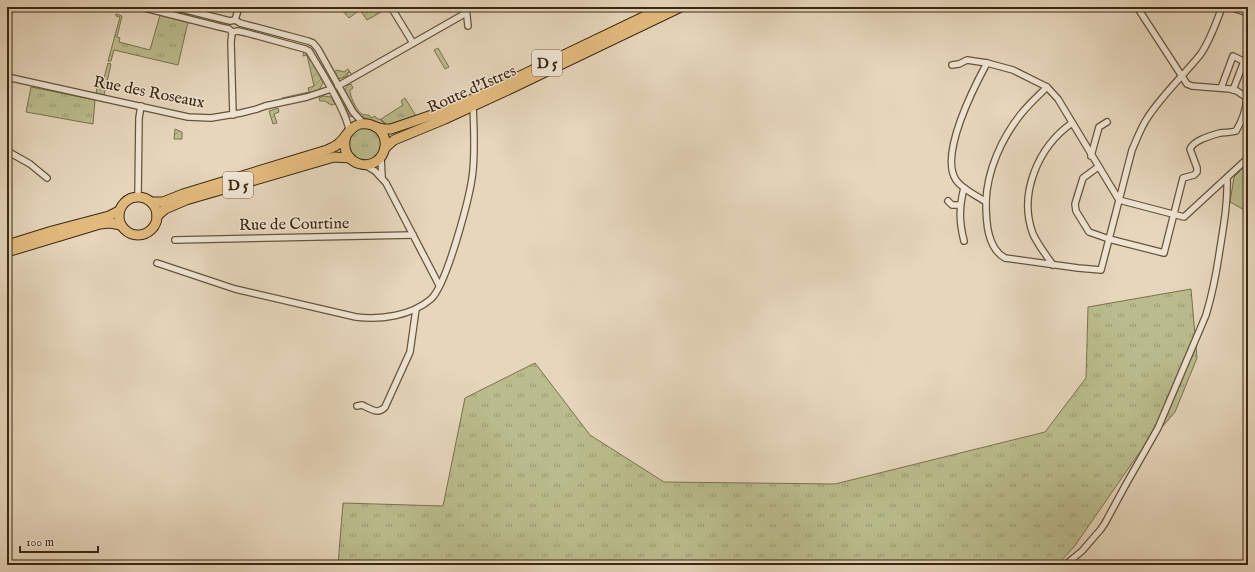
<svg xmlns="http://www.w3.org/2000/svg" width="1255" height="572" font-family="'IM FELL English',serif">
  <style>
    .grass { fill: url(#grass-tufts); stroke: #7a724e }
    .garden { fill: url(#garden-furrows); stroke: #7a724e }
    .pitch { fill: #babc8d; stroke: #7a724e }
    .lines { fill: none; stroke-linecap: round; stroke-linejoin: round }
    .minor-casing { stroke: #65543b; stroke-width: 8 }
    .primary-casing { stroke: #3a2810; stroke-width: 11 }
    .minor { stroke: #efe4d3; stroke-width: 5.5 }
    .primary { stroke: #e3bb7e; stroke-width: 9 }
    .labels { text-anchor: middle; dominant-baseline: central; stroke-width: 3; stroke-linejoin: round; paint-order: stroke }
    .shield { fill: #efe4d3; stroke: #70604a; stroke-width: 1 }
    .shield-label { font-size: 15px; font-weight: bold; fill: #3a2810 }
    .street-label { font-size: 16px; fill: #3a2810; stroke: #efe4d3 }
  </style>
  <defs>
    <pattern id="grass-tufts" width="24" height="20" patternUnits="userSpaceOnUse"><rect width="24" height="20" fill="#babc8d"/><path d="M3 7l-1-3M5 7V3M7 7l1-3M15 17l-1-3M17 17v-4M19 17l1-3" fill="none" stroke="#989972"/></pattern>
    <pattern id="garden-furrows" width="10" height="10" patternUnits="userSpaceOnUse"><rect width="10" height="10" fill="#babc8d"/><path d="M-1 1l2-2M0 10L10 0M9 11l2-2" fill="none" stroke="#989972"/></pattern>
  </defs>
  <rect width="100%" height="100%" fill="#e6d6bc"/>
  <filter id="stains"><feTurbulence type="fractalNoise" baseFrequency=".005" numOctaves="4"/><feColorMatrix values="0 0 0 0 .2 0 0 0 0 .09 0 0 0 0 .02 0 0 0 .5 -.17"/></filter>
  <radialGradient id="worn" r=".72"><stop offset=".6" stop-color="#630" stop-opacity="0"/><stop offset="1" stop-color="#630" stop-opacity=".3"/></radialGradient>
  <!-- grass -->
  <g class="grass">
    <polygon points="116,14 122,16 117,37 120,38 119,42 150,50 160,15 188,22 178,65 114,50 111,61 108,61 120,17 116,16"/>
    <polygon points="438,48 449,67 445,69 434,50"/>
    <polygon points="108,63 111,64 104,95 96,93 97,88 101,89"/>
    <path d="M351,84l2,4 -3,2c-1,4 7,22 12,24 2,1 5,1 7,1l2,3 4,-2 2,3h3l6,6c-3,0 -28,-10 -30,-11 -2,-3 -12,-20 -11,-23 0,-4 3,-6 6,-7z"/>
    <polygon points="31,87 95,100 93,124 26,112"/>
    <polygon points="324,96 331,97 335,104 331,105 325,101 320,101 319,98"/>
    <polygon points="405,98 416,116 387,125 381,119 403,105 401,101"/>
    <polygon points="358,127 372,128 381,138 381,149 375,158 370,160 358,160 350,153 348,138"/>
    <polygon points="1191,289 1197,358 1175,412 1137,456 1074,547 1057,565 338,565 343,503 443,506 465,398 535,363 590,435 664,482 835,484 1045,432 1086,378 1088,307"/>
  </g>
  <!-- garden -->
  <g class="garden">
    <polygon points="339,7 346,7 349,9 359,7 377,7 381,12 367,20 360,10 349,18"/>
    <polygon points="304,51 309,55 323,82 322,85 319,90 284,100 282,98 309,92 308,88 314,86 307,55 303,56"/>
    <polygon points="348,69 351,74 349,72 347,74 348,76 338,79 334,72 337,70 344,72"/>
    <polygon points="337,86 353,116 350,117 334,88"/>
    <polygon points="278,108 279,112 274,114 277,123 273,124 269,111"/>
    <polygon points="175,129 182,132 182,139 174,139"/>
  </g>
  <!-- pitch -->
  <polygon class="pitch" points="1248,163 1248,212 1230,202 1234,177"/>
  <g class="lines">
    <defs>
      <g id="minor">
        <path d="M141,7l79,20 9,2 3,3 6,-1 9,2 58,16 4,2c10,17 39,62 40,80"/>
        <polyline points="174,7 230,21 235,20"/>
        <polyline points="391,7 413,43"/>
        <polyline points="466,7 468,26"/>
        <polyline points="1230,7 1248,13"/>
        <polyline points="235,20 240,23 308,41 313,43 318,49 353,112 364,124"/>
        <polyline points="235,20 239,7"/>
        <polyline points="232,32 231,43 233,115"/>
        <path d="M987,63c-13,24 -48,92 -31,117 7,10 20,15 30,22 0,19 1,46 19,56l73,10 23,2 31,-120c5,-11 9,-23 16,-33 15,-23 35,-41 52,-62 10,-14 16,-32 22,-48"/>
        <polyline points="952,65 959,64 967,60 987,63 1013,70 1047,87 1058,99 1119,200"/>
        <polyline points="7,77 188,117 211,118 241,113 257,109 265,106 307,97 331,89"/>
        <polyline points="338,86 466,13"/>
        <polyline points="1221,88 1233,56 1243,61 1243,64 1233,90"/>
        <polyline points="7,151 30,164 47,178"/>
        <polyline points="1091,156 1099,127 1107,122"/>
        <polyline points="381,158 382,177"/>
        <polyline points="365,165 375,171 386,183 439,285"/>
        <path d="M1098,167l-15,11 -8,26 1,7 13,21 20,7 55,14 19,-75 11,-3 3,-3v-4l-7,-19c4,-9 20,-13 30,-16 5,-1 10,0 16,-2 6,-10 10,-21 11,-33l-10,-7 -7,-2 -38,-3 -5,-2 -50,-77"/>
        <polyline points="138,196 139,118 141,106"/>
        <polyline points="1119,200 1184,217 1248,158"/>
        <polyline points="948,201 952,205 960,205"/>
        <path d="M986,202c1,-32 16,-64 35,-88 8,-10 17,-18 26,-27"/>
        <polyline points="175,240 413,235"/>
        <path d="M964,241c-5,-20 -5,-33 0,-53"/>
        <path d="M157,263l78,26 121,28c25,3 55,-1 75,-18 16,-15 40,-105 42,-129 2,-21 1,-43 0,-64"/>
        <path d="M1053,265c-7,-10 -15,-20 -20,-31 -15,-40 5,-87 39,-111"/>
        <path d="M357,406l5,-1c9,4 16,10 23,2l25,-55 6,-43"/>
        <path d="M1065,565l17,-14 19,-22 4,-6 20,-37 33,-58 48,-113c6,-20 10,-40 13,-60 4,-26 9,-51 8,-77"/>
      </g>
      <g id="primary">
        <polyline points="376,127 384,129 391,129 432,115 470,100 664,7"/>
        <polyline points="385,148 394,140 445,119 510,89 681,7"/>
        <circle cx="138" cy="216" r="19"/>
        <path d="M151,202h12l20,-8 144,-44c4,-2 8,-3 11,-6 8,-6 11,-17 22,-20 7,-1 15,1 20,6 4,5 6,11 5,17 -5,29 -48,20 -39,-11"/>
        <polyline points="157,216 165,209 186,200 334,157 350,158"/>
        <polyline points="7,245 52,231 109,216 119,211"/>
        <polyline points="7,252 100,224 110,223 121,225"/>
      </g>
    </defs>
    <!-- minor casing -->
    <use href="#minor" class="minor-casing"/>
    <!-- primary casing -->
    <use href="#primary" class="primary-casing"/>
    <!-- minor -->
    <use href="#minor" class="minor"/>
    <!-- primary -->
    <use href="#primary" class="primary"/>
  </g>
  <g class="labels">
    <!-- shield labels -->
    <g class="shield">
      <rect x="532" y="50" width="30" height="26" rx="3"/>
      <rect x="223" y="172" width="30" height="26" rx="3"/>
    </g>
    <g class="shield-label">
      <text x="547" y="63">D 5</text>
      <text x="238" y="185">D 5</text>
    </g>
    <!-- street labels -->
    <g class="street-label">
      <text transform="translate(472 90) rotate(-24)">Route d'Istres</text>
      <text transform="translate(149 93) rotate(11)">Rue des Roseaux</text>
      <text transform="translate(294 225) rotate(-1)">Rue de Courtine</text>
    </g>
  </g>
  <!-- margin -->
  <rect width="1255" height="572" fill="none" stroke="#e6d6bc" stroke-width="24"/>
  <rect x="8" y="8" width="1239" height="556" fill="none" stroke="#3a2810" stroke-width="2"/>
  <rect x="12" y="12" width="1231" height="548" fill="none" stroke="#3a2810"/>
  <!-- scale -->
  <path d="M20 546v6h78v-6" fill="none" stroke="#3a2810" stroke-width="2"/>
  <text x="26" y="546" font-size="12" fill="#3a2810" stroke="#efe4d3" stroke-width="3" paint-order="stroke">100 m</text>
  <rect width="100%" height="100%" filter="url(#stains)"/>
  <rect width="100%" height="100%" fill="url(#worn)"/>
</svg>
